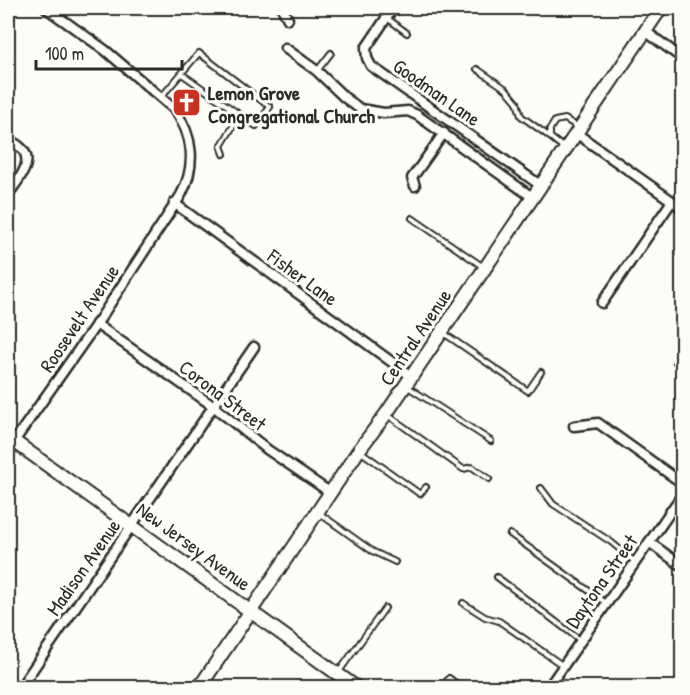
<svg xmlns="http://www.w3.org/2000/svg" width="690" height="695" font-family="'Patrick Hand',sans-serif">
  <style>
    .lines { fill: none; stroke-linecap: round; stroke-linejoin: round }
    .lane-casing { stroke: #2b2b2b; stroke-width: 8 }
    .street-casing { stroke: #2b2b2b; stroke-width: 13 }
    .secondary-casing { stroke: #2b2b2b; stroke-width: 16 }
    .lane { stroke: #fdfcf7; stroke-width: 4 }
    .street { stroke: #fdfcf7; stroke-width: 8 }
    .secondary { stroke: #fdfcf7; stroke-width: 12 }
    .labels { text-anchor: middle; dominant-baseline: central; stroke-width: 6; stroke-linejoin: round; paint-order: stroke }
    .poi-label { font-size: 20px; font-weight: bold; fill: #2b2b2b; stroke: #fdfcf7; text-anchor: start }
    .street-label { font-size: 20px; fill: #2b2b2b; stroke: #fdfcf7 }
  </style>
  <rect width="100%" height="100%" fill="#fdfcf7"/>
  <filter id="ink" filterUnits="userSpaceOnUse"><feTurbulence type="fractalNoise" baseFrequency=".0167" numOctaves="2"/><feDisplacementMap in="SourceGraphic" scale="12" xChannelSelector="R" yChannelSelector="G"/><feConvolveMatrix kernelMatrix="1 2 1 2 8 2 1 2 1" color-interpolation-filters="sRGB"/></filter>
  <g filter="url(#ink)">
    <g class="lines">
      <defs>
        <g id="lane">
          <polyline points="387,18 407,33"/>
          <polyline points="477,69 506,89 517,102 521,116 550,137"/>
          <polyline points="317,71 331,53"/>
          <polyline points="162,96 199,53 270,107 256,126 182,74"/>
          <polyline points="564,148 550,137 550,129 555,121 565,119 578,127"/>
          <polyline points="224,154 221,146 240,115"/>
          <polyline points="412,218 482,266"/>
          <polyline points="445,334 528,391 541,372"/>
          <polyline points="676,362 682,367"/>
          <polyline points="408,387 491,441"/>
          <polyline points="389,416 463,469 472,467 489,479"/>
          <polyline points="360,451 420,494 426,487"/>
          <polyline points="541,488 553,504 611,542 634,561"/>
          <polyline points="319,513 372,551 395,562"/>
          <polyline points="510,534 606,603"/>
          <polyline points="497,577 580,640"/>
          <polyline points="463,603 485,617 499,621 562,665"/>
          <polyline points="338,673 385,608"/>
          <polyline points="442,688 449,678 462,688"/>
        </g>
        <g id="street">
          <polyline points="282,8 288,19"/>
          <polyline points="393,8 366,48 367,58 371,66 540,185"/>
          <polyline points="645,31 682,58"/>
          <polyline points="285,48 317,71 344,97 360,109 384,113 408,111 417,115 532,197"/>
          <polyline points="576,133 682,208"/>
          <path d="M8,140c4,2 9,4 12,7 17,14 -4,35 -12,48"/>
          <polyline points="415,186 412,178 444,133"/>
          <polyline points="174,203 411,376"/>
          <polyline points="602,303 672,201"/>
          <polyline points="96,324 213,406 268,450 331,493"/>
          <polyline points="574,426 598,423 682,483"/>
          <path d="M8,450l92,-131 81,-124c15,-29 13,-59 -7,-86l-69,-59 -59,-42"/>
          <polyline points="649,542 682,566"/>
          <polyline points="20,688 254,347"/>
          <polyline points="548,688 682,495"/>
        </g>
        <g id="secondary">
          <polyline points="8,437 357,688"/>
          <polyline points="199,688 359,450 386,414 485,268 661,8"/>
        </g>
      </defs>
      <!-- lane casing -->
      <use href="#lane" class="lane-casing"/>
      <!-- street casing -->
      <use href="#street" class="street-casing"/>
      <!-- secondary casing -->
      <use href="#secondary" class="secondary-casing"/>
      <!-- lane -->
      <use href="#lane" class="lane"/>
      <!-- street -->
      <use href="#street" class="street"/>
      <!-- secondary -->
      <use href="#secondary" class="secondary"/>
    </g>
  </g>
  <!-- icons -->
  <defs>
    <symbol id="church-square" viewBox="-11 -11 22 22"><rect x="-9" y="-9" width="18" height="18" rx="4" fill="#c8321e" stroke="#fdfcf7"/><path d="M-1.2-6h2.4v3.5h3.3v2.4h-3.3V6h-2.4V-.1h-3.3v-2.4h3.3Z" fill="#fff"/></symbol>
  </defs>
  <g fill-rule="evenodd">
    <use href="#church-square" x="170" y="86" width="33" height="33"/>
  </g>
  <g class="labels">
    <!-- poi labels -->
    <g class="poi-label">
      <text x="208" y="92">Lemon Grove<tspan x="208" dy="23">Congregational Church</tspan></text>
    </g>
    <!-- street labels -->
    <g class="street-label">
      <text transform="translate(437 92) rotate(35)">Goodman Lane</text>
      <text transform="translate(303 277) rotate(36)">Fisher Lane</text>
      <text transform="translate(79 318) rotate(-56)">Roosevelt Avenue</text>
      <text transform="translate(415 337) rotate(-56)">Central Avenue</text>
      <text transform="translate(223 395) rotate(37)">Corona Street</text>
      <text transform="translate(194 546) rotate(36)">New Jersey Avenue</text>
      <text transform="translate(83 567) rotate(-55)">Madison Avenue</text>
      <text transform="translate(601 581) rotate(-55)">Daytona Street</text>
    </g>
  </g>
  <!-- margin -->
  <rect width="690" height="695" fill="none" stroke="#fdfcf7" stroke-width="30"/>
  <rect x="15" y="15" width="660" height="665" fill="none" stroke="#2b2b2b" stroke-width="2" filter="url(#ink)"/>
  <!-- scale -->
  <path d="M36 60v9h146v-9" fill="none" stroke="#2b2b2b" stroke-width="3"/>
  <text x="45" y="60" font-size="18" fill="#2b2b2b" stroke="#fdfcf7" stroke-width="4.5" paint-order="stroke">100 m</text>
</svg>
